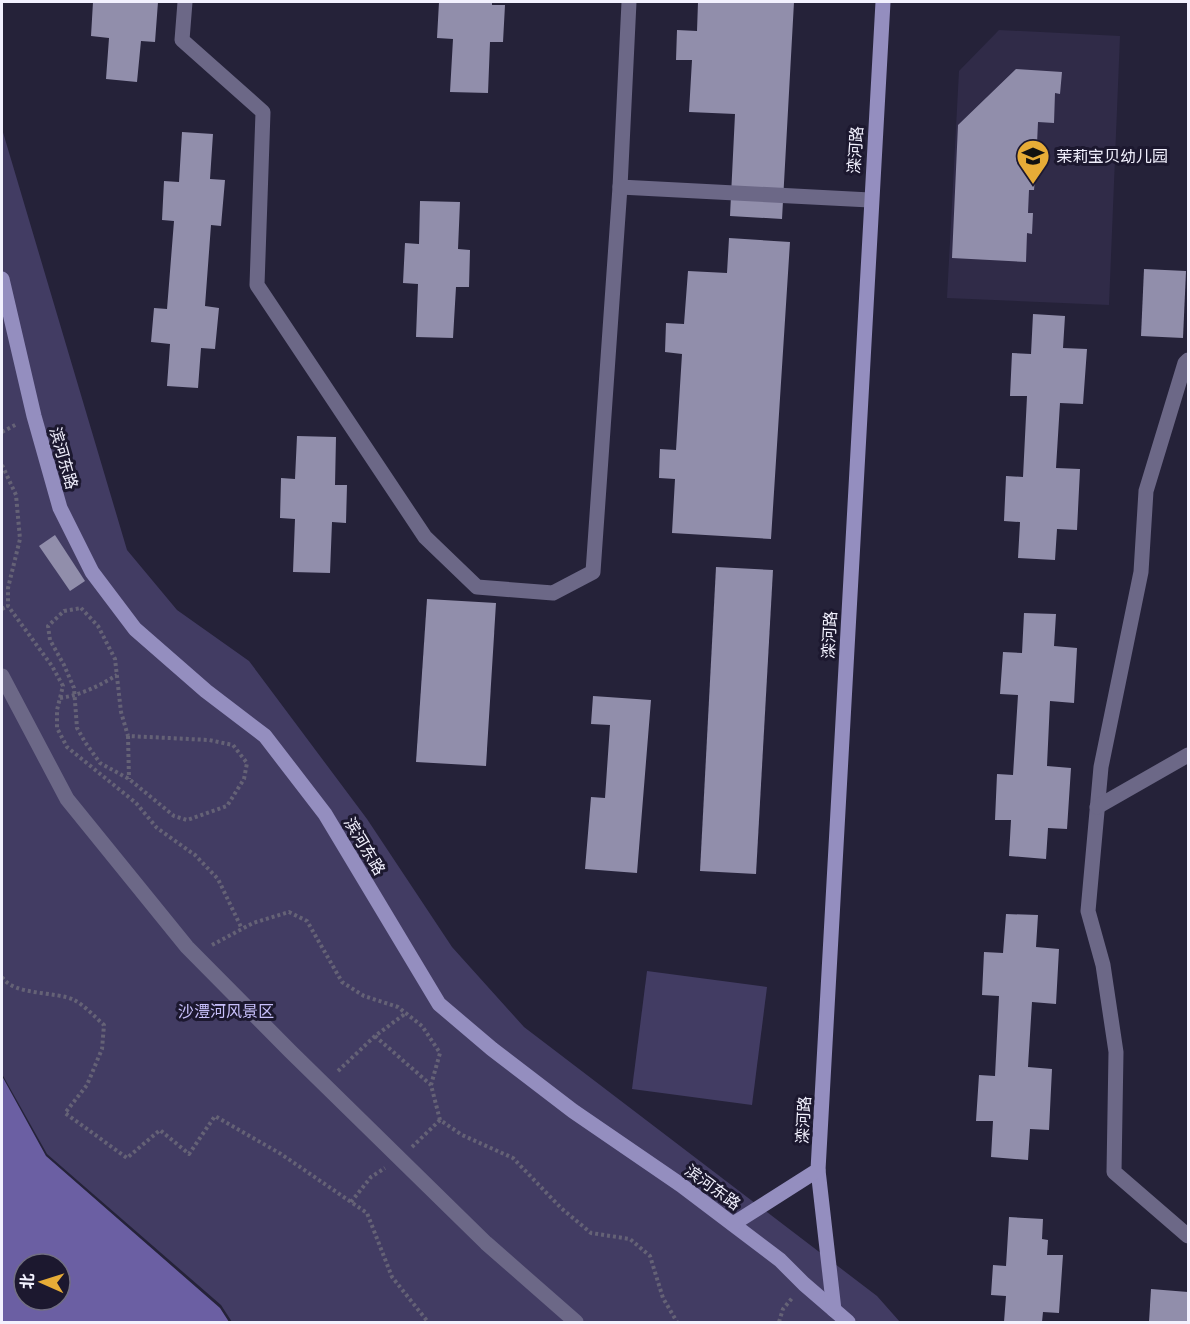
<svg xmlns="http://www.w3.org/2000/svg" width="1190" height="1324" font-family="'Golos Text','Noto Sans SC',sans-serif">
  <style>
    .built { fill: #302b48 }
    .green { fill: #423c63 }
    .water { fill: #6b5fa3; fill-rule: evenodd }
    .building { fill: #918eab }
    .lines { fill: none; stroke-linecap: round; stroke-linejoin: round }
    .path { stroke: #656276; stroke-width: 4; stroke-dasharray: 3 3; stroke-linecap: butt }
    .street { stroke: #6c6887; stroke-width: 15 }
    .secondary { stroke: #948ebf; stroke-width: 15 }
    .labels { text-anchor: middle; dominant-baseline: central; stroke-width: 6; stroke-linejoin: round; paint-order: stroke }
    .street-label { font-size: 16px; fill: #f2f1fe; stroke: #1c182f }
    .poi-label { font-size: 16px; fill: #f2f1fe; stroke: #1c182f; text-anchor: start }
    .park-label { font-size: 16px; fill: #c8c0fb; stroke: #1c182f }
  </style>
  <rect width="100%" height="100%" fill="#252239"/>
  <!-- built -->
  <polygon class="built" points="999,30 1120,36 1109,305 947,298 959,71"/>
  <!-- green -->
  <g class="green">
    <polygon points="2,129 127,550 177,610 249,661 367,819 452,947 524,1027 877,1296 900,1322 232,1322 221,1305 47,1154 2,1074"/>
    <polygon points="647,971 767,987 752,1105 632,1089"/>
  </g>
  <!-- water -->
  <path class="water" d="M2,1076l44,80 174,152 9,14h-227zM24,1264h36v36h-36z"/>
  <!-- building -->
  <g class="building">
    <polygon points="93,2 158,2 155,42 141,41 137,82 106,79 109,38 91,36"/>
    <polygon points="439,2 492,2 492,5 505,5 503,42 490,42 488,93 450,92 453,39 437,38"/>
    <polygon points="698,2 794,2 782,219 730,216 735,114 689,112 692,60 676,60 677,30 697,31"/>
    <polygon points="1016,69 1062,72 1060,94 1055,93 1054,123 1038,122 1037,144 1032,144 1030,166 1036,167 1034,190 1029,190 1028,213 1033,213 1032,234 1027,233 1026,262 952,258 958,125"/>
    <polygon points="182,132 213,134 210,179 225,180 221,226 211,225 205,306 219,308 215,349 201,348 198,388 167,386 170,344 151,342 154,308 167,309 174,221 162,220 164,181 179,182"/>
    <polygon points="420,201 460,202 458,249 470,250 469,287 456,287 453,338 416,337 418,284 403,283 405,243 419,244"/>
    <polygon points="729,238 790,242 771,539 672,533 675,479 659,478 660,449 676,450 682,354 665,352 666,323 684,324 688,271 727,273"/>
    <polygon points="1144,269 1186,271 1183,338 1141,336"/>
    <polygon points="1033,314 1065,316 1063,348 1087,349 1083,404 1060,403 1056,468 1080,469 1077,530 1057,529 1055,560 1018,558 1020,522 1004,521 1006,476 1023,477 1027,396 1010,396 1012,353 1031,354"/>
    <polygon points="297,436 336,437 335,485 347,485 346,523 332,522 330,573 293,572 295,519 280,518 281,478 295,479"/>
    <polygon points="55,535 85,581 70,591 39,546"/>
    <polygon points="716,567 773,570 756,874 700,871"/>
    <polygon points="427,599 496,603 486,766 416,762"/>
    <polygon points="1024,613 1056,614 1054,646 1077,648 1074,703 1050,701 1047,766 1071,768 1067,829 1048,828 1046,859 1009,856 1011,820 995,820 997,774 1013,775 1018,695 1000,694 1003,652 1022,653"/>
    <polygon points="593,696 651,700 637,873 585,869 591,797 605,798 610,725 591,724"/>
    <polygon points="1006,914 1038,915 1036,947 1059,949 1056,1004 1032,1002 1028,1067 1052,1069 1049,1130 1030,1129 1028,1160 991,1157 993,1121 976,1121 979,1075 995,1076 999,996 982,995 984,952 1003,953"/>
    <polygon points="1009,1217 1043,1219 1042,1239 1048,1240 1047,1255 1063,1255 1059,1313 1043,1312 1042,1322 1004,1322 1006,1296 991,1295 993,1265 1006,1266"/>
    <polygon points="1151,1289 1188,1292 1188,1322 1149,1322"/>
  </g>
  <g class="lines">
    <!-- path -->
    <g class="path">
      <polyline points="2,432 17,424"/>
      <polyline points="2,465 16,495 20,539 8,588 8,606 52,666 63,686 57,710 57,728 67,747 136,803 157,828 195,855 218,879 242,929"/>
      <polygon points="81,608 98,626 115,659 121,712 128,736 209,740 233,745 247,763 244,779 227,806 187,820 174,816 129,779 100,763 85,742 77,728 74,688 64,665 50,640 48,626 64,611"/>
      <polyline points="2,609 8,606"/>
      <path d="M60,698c21,-3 39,-12 57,-23"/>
      <polyline points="128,736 129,779"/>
      <polyline points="212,945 253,923 289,912 307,921 342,982 364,996 398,1007 422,1026 440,1053 431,1085 440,1120 462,1135 513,1158 561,1208 591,1233 630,1239 650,1256 663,1298 677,1322"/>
      <path d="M2,977c12,19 54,14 72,23 10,5 21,17 30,25l-2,24 -15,36 -22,28 62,45 33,-28 29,24 26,-38 66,38 86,59 25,64 36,45"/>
      <polyline points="375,1036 431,1085"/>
      <polyline points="338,1071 375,1036 406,1013"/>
      <polyline points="412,1147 440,1120"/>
      <polyline points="351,1202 371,1177 385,1168"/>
      <polyline points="779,1322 783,1309 793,1297"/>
    </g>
    <!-- street -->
    <g class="street">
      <polyline points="185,2 182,40 263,112 257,285 425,537 477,587 553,593 593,572 620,187"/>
      <polyline points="629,2 620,187 870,200"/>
      <polyline points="1188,360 1185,363 1146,491 1141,572 1101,767 1088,911 1103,965 1116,1052 1114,1172 1188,1236"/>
      <polyline points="2,676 67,799 187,947 290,1051 486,1243 576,1322"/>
      <polyline points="1097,807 1188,755"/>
    </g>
    <!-- secondary -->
    <g class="secondary">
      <polyline points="2,279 34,416 60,508 92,572 135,629 206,691 265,736 325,814 439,1004 492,1049 573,1111 681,1185 780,1260 804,1284 848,1322"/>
      <polyline points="818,1170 834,1310"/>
      <polyline points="733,1224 818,1170 883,2"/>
    </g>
  </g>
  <!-- icons -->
  <defs>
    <symbol id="school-pin" viewBox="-11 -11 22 30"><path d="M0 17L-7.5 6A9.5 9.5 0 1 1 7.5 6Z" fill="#e7ac37" stroke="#1c182f"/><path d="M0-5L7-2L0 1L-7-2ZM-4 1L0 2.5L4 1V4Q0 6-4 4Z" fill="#111"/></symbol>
  </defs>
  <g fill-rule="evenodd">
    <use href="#school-pin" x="1014" y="137" width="38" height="52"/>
  </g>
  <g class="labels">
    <!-- street labels -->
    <g class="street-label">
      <text transform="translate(855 150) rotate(-86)">滦河路</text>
      <text transform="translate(64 458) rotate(74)">滨河东路</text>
      <text transform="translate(829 635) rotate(-87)">滦河路</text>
      <text transform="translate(365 846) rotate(59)">滨河东路</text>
      <text transform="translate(803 1120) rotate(-87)">滦河路</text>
      <text transform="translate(713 1187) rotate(36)">滨河东路</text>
    </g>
    <!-- poi labels -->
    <g class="poi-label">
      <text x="1056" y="156">茉莉宝贝幼儿园</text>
    </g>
    <!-- park labels -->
    <g class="park-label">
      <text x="226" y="1011">沙澧河风景区</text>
    </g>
  </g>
  <!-- border -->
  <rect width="1190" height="1324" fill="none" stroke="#f2f1fe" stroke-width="6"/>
  <!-- north arrow -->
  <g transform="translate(42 1282) rotate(273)"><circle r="28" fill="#1c182f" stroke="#726f82" stroke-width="1.5"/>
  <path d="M0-4.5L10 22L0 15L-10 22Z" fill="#e7ac37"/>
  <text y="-9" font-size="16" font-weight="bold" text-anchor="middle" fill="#f2f1fe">北</text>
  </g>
</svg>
